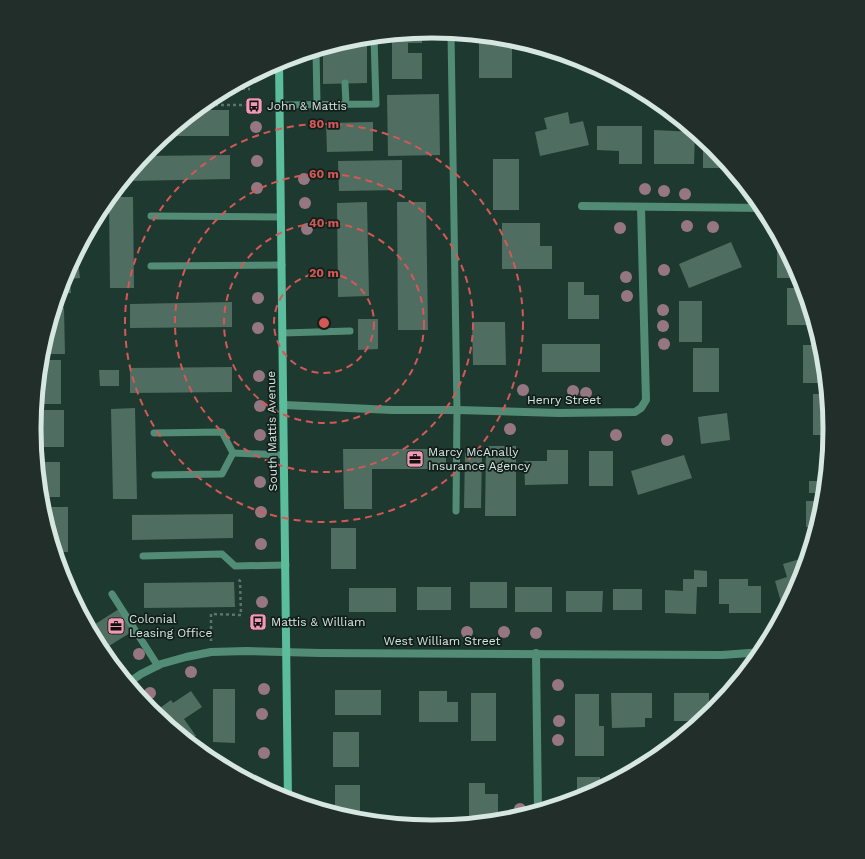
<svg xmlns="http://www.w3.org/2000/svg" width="865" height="859" font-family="'Work Sans',sans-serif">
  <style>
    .building { fill: #4f6d61 }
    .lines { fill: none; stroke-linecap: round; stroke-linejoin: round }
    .path { stroke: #5c746b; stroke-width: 2.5; stroke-dasharray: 3 3; stroke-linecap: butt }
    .lane { stroke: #528c77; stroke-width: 7 }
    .street { stroke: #528c77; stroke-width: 8 }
    .secondary { stroke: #5bbd9c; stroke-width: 8 }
    .tree { fill: #967680 }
    .ring { fill: none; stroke: #d65856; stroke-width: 2; stroke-dasharray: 7 5 }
    .labels { text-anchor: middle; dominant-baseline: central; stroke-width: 3.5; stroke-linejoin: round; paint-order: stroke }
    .poi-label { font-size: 12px; fill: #d6e6e0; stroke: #121e1a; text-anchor: start }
    .street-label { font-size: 12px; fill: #d6e6e0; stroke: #121e1a }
    .rim { fill: none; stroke: #d6e6e0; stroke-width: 5 }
    .centre { fill: #d65856; stroke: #121e1a; stroke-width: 2 }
    .ring-label { font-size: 12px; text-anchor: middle; font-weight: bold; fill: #d65856; stroke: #121e1a; stroke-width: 3.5; stroke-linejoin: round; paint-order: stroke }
  </style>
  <rect width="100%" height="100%" fill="#1e3a30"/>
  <!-- building -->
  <g class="building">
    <polygon points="422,32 422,43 408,43 408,53 422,53 422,79 392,79 392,35"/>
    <polygon points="479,36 512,39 512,78 479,78"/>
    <polygon points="367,37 367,83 323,84 323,48 355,39"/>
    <polygon points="520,41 535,46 520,46"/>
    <polygon points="439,94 440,155 388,156 387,95"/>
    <polygon points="196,110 229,110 229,136 165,136"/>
    <polygon points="568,112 570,124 583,121 589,145 540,156 535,132 547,129 544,118"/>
    <polygon points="373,122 373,151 327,152 326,123"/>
    <polygon points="597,126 642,126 642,164 619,164 619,151 597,150"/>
    <polygon points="654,130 695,132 694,164 654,164"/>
    <polygon points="703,141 706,141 714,148 731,168 703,168"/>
    <polygon points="230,155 230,179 128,181 128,176 144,156"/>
    <rect x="493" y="159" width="26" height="51"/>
    <polygon points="402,160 402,190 339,191 338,161"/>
    <polygon points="110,197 133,197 134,288 110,288 109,199"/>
    <polygon points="367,202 369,296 338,297 337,203"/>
    <polygon points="397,202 426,202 428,330 398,330"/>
    <polygon points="502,223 540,223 540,246 552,246 552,269 502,269"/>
    <polygon points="777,239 780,239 801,278 777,278"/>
    <polygon points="731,242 742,267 689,288 679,264"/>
    <polygon points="77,253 80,278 70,279 71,293 59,294 64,277"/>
    <polygon points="568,282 584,282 584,295 599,295 599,319 568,319"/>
    <polygon points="787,288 804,288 811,313 811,325 787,325"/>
    <rect x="679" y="301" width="23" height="41"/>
    <polygon points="232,302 232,327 130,328 130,304"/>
    <polygon points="55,308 64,308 65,354 41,354"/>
    <polygon points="358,319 378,319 378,349 358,350"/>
    <polygon points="472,322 505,322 506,365 473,365"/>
    <rect x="542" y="344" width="58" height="28"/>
    <polygon points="803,345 821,345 823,352 826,383 803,383"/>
    <rect x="693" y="348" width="26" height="44"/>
    <polygon points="41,360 61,360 61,404 36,404"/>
    <polygon points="232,367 232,392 130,393 130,368"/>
    <polygon points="99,370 119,370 119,386 100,386"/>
    <polygon points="813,394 828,394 830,435 813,435"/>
    <polygon points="135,408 137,499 113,499 111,409"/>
    <polygon points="36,410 64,410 64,447 36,447 34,427"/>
    <polygon points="727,413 730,440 701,444 698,417"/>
    <polygon points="486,446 516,446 516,516 485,516"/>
    <polygon points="343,449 446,449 446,469 372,469 372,509 344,509"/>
    <polygon points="547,450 568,450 568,484 525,485 524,461 547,461"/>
    <polygon points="820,450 829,450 825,493 809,493 809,481 820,481"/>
    <rect x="589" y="451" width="24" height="35"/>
    <polygon points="465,453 482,453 481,508 464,508"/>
    <polygon points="684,455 692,478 638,495 631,471"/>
    <polygon points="37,462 60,462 60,497 41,497"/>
    <polygon points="806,501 824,501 823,507 817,527 806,527"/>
    <polygon points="42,507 68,507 68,552 55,552"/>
    <polygon points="233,514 233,538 132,540 132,515"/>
    <rect x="331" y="528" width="25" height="41"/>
    <polygon points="800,559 804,569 805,568 801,582 791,599 781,602 775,581 787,577 783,564"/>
    <polygon points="58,563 67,563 67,588 64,582"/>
    <polygon points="694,570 707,571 707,587 697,587 696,614 665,613 665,590 683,591 683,579 694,579"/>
    <polygon points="719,579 748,579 748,586 761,586 761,613 729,613 729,604 719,604"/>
    <polygon points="234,582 235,607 144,608 144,583"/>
    <rect x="470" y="582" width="37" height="26"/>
    <rect x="417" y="587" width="34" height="23"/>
    <rect x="515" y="587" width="37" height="25"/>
    <rect x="349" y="588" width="47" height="24"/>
    <rect x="613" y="589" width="29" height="21"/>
    <polygon points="566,591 603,591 602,612 566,612"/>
    <polygon points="119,609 133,631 101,651 89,628"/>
    <polygon points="213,689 235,689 235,743 213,742"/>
    <rect x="335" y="690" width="46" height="25"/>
    <polygon points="191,691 202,707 184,719 196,736 187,741 153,713 171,700 173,703"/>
    <polygon points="419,691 447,691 447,702 458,702 458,722 419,722"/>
    <rect x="471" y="693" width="25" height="48"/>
    <polygon points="611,693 652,693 652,718 645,718 645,727 612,728"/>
    <polygon points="674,693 709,693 709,716 702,721 674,721"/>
    <polygon points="575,694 599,694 599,726 604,726 604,756 575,756"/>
    <rect x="333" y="732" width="26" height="35"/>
    <polygon points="577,777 600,777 600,783 611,784 585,798 577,800"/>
    <polygon points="469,783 485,783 485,794 498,794 498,822 469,822"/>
    <polygon points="335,785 360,785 360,819 350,819 335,814"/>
  </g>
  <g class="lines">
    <!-- path -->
    <g class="path">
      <polyline points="230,88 250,89"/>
      <polyline points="203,105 251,105"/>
      <polyline points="211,641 211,614 241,615 240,581 237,578"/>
    </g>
    <!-- lane -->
    <g class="lane">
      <polyline points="451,33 457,410 456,511"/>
      <polyline points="316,50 317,104"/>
      <polyline points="269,67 279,67"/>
      <polyline points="345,83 346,104"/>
      <polyline points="280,105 376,104 374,37"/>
      <polyline points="151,216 281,217"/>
      <polyline points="151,266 282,265"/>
      <polyline points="283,333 350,331"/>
      <polyline points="154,433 222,432 233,453"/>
      <polyline points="233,453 284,455"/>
      <polyline points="155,475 222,474 233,453"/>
      <polyline points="143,556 222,554 235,566 286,565"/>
      <polyline points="112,594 158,666"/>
    </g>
    <!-- street -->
    <g class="street">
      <polyline points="582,206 764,208"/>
      <polyline points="284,405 392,410 457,410 559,413 635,412 641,408 646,400 641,207"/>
      <polyline points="536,653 538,812"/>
      <polyline points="128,683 141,674 161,664 186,657 211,652 246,651 320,653 722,655 763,652"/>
    </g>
    <!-- secondary -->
    <polyline class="secondary" points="279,62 288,800"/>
  </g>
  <!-- trees -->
  <g class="tree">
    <circle cx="256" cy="127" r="6"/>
    <circle cx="257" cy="161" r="6"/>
    <circle cx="304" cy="179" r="6"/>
    <circle cx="257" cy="188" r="6"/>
    <circle cx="645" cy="189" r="6"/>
    <circle cx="664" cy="191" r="6"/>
    <circle cx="685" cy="194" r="6"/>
    <circle cx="305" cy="203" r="6"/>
    <circle cx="687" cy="226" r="6"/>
    <circle cx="713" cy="227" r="6"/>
    <circle cx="620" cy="228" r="6"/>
    <circle cx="307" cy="229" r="6"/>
    <circle cx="664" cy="270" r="6"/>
    <circle cx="626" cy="277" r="6"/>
    <circle cx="627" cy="296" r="6"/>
    <circle cx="258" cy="298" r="6"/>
    <circle cx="663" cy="310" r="6"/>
    <circle cx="663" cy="326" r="6"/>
    <circle cx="258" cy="328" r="6"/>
    <circle cx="664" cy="344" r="6"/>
    <circle cx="259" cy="376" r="6"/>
    <circle cx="523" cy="390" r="6"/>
    <circle cx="573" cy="391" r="6"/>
    <circle cx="586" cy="393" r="6"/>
    <circle cx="260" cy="406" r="6"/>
    <circle cx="510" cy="429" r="6"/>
    <circle cx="260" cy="435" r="6"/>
    <circle cx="616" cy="435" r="6"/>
    <circle cx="667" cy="440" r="6"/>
    <circle cx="260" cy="482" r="6"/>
    <circle cx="261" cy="512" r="6"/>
    <circle cx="261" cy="544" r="6"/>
    <circle cx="262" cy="602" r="6"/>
    <circle cx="467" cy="632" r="6"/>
    <circle cx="504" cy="632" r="6"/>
    <circle cx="536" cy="633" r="6"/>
    <circle cx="139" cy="654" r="6"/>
    <circle cx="191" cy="672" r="6"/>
    <circle cx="558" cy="685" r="6"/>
    <circle cx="264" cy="689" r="6"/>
    <circle cx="150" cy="693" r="6"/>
    <circle cx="262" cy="714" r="6"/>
    <circle cx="559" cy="721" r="6"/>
    <circle cx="558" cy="740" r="6"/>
    <circle cx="264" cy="753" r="6"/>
    <circle cx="520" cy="809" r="6"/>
  </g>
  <!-- distance rings -->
  <g class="ring">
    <circle cx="324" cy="323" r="50"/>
    <circle cx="324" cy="323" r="100"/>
    <circle cx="324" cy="323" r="149"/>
    <circle cx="324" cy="323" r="199"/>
  </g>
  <!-- icons -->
  <defs>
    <symbol id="bus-square" viewBox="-11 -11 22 22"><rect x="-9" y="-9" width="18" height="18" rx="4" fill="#f09ab6" stroke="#121e1a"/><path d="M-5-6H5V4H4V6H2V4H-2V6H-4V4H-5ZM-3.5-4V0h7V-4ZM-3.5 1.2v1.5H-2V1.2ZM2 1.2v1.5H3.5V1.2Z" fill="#111"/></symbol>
    <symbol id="office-square" viewBox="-11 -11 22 22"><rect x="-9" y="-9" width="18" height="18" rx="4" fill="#f09ab6" stroke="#121e1a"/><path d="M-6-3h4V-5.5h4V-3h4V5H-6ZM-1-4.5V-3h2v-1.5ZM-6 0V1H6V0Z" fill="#111"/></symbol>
  </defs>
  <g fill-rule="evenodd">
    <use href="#bus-square" x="244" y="96" width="20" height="20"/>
    <use href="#office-square" x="405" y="449" width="20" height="20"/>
    <use href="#bus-square" x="248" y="612" width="20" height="20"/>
    <use href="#office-square" x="106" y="616" width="20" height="20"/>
  </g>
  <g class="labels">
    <!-- poi labels -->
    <g class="poi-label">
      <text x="267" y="106">John &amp; Mattis</text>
      <text x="428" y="452">Marcy McAnally<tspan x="428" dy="14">Insurance Agency</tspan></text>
      <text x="129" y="619">Colonial<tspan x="129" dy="14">Leasing Office</tspan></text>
      <text x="271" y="622">Mattis &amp; William</text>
    </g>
    <!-- street labels -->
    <g class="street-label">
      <text x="564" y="400">Henry Street</text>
      <text transform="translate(272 431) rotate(-91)">South Mattis Avenue</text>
      <text x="442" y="641">West William Street</text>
    </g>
  </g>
  <!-- crop -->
  <path d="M0 0H865V859H0ZM41 429a391 391 0 1 1 782 0a391 391 0 1 1-782 0Z" fill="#222e2a" fill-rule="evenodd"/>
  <path class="rim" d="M41 429a391 391 0 1 1 782 0a391 391 0 1 1-782 0Z"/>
  <circle cx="324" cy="323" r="6" class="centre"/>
  <g class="ring-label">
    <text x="324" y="128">80 m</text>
    <text x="324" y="178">60 m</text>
    <text x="324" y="227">40 m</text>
    <text x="324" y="277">20 m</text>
  </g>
</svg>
